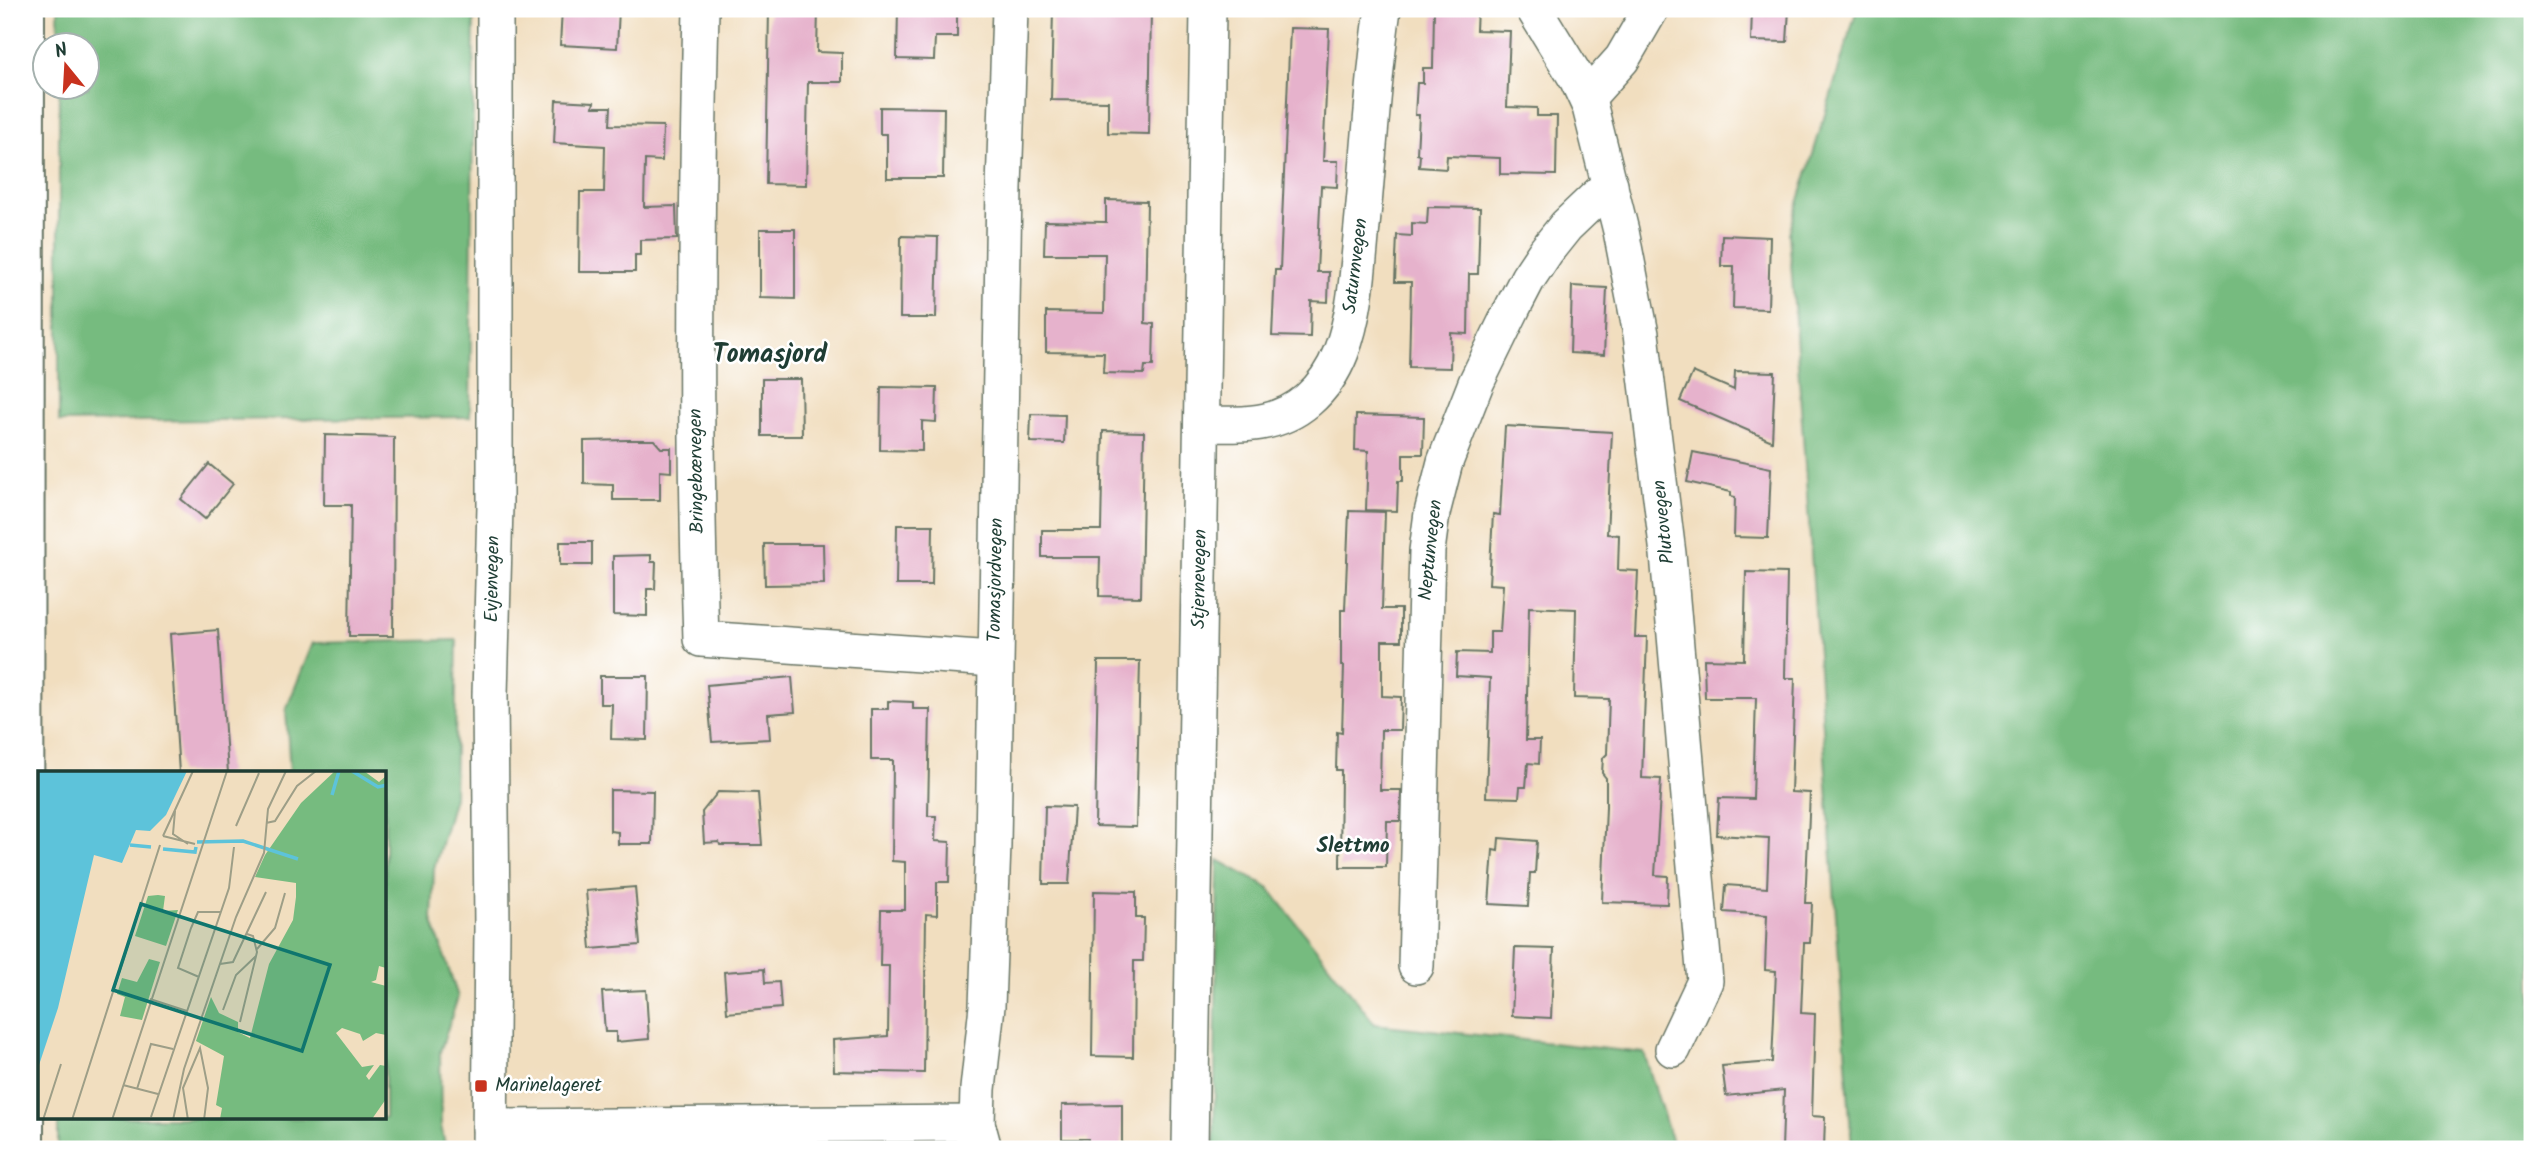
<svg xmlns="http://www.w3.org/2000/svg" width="2541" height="1158" font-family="Kalam,sans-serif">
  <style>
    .forest { fill: #76bb7f; stroke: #4a7c5a; stroke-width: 2 }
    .building { fill: #e6b2cc }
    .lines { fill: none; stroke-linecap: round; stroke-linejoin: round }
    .minor-casing { stroke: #687565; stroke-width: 38 }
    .highway-casing { stroke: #687565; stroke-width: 42 }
    .minor { stroke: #fff; stroke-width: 35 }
    .highway { stroke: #fff; stroke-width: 38 }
    .poi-dot { fill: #c8321e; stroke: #fff; stroke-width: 2.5 }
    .labels { text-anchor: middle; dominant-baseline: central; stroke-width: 5; stroke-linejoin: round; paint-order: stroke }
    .street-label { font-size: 19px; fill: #1f3d34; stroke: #fff }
    .poi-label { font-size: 19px; fill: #1f3d34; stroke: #fff; text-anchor: start }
    .neighbourhood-label { font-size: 21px; font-weight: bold; fill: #1f3d34; stroke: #fff }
    .district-label { font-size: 26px; font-weight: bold; fill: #1f3d34; stroke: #fff }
    .inset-river { fill: none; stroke: #5dc3da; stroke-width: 3.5 }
    .inset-road { fill: none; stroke: #9d9e87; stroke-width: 2 }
    .view { fill: #0f766e; fill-opacity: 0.15; stroke: #0f766e; stroke-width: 3.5 }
    .inset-edge { fill: none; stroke: #1f3d34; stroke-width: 3.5 }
  </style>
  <rect width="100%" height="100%" fill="#fff"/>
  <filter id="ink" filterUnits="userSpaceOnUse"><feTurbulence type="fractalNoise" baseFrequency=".0143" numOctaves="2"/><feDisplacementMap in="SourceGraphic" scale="14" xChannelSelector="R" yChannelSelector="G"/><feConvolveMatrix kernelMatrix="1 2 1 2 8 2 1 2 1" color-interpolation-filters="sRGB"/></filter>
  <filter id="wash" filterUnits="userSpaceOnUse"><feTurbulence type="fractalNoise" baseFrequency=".00686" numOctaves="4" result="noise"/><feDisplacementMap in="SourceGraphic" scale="28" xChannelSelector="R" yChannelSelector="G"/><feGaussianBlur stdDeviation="1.57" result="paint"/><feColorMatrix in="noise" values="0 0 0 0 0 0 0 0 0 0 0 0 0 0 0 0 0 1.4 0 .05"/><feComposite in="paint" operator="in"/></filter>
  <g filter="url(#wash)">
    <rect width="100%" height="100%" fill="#f1debf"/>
    <!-- forest -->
    <g class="forest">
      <polygon points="58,9 474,9 470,417 59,422 59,88 88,88 88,46 59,45"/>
      <polygon points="1857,9 2532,9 2532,1149 1852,1149 1789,233"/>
      <polygon points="457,640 454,797 434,869 432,919 458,997 440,1052 441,1126 446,1149 58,1149 58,1118 385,1118 385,773 290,773 286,710 313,643"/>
      <polygon points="1218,860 1269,888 1375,1024 1644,1053 1674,1149 1214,1149"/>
    </g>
    <g id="blocks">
      <!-- building -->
      <g class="building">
        <polygon points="562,9 619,9 617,48 560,45"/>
        <polygon points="769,9 818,9 817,52 842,53 842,82 808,82 806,185 766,184"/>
        <polygon points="898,9 957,9 957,37 935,37 934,60 897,59"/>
        <polygon points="1053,9 1151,9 1149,134 1108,133 1108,101 1051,100"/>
        <polygon points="1434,9 1477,9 1476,30 1510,31 1507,107 1537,108 1537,116 1557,116 1556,175 1500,174 1500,158 1447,156 1446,169 1419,167 1420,155 1417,154 1419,115 1415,115 1417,83 1423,83 1423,68 1433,68"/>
        <polygon points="1752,9 1789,9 1787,42 1751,41"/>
        <polygon points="1290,28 1329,29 1323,161 1338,161 1337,187 1321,186 1317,272 1329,272 1328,302 1311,301 1310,337 1272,336 1275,270 1280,270"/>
        <polygon points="556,100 594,102 593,107 611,107 610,125 663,126 662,161 645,160 644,207 676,206 677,239 640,240 640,255 635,255 635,272 579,272 580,192 604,192 605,146 554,143"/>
        <polygon points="880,107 944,108 943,178 887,178 887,134 880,134"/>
        <polygon points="1106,200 1147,201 1145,323 1154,324 1153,366 1145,366 1144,374 1103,373 1104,353 1046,352 1046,312 1104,313 1105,254 1044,254 1045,221 1106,222"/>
        <polygon points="1428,207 1480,208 1478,274 1469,274 1468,334 1451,333 1450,368 1409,367 1411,282 1395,282 1397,235 1412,236 1412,223 1427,224"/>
        <polygon points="760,229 795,229 795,299 760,298"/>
        <polygon points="1722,235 1770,237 1768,309 1733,308 1734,266 1721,266"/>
        <polygon points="901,236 938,237 936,318 900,318"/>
        <polygon points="1572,286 1607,288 1604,355 1570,353"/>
        <polygon points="1735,371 1775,372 1772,441 1680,401 1693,372 1734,390"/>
        <polygon points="762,379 801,379 802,436 762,436"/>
        <polygon points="881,387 937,388 936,422 922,421 922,451 880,450"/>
        <polygon points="1031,414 1065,415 1064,443 1030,442"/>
        <polygon points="1356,415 1424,417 1423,454 1403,454 1403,481 1398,481 1397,511 1366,510 1368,451 1355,450"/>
        <polygon points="1505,426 1612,432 1607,534 1619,535 1618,570 1638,571 1635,637 1647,637 1642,778 1661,779 1655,875 1668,876 1667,904 1602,902 1606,807 1606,778 1602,773 1603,758 1607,754 1609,699 1574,698 1576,609 1529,607 1526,740 1540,740 1539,764 1528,763 1526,787 1520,787 1519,798 1486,797 1490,678 1456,676 1457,652 1490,653 1490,632 1500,632 1503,585 1489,584 1493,514 1500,515"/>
        <polygon points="1103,431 1144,432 1141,597 1099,596 1100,557 1042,557 1042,530 1101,530"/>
        <polygon points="325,435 394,437 393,636 349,636 351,505 324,505"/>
        <polygon points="629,440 654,440 661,448 671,448 671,472 660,471 660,500 613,500 613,485 584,484 584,441"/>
        <polygon points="1693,452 1771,468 1768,538 1734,537 1735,497 1731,496 1731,492 1687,482"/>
        <polygon points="209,464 233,484 205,519 181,499"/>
        <polygon points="1349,511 1385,512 1382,609 1401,609 1401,641 1382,641 1382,696 1401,697 1400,730 1381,730 1380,790 1401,790 1400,821 1387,821 1386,867 1340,867 1341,770 1336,770 1337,732 1342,733 1344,666 1341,666 1341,610 1345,610"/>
        <polygon points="897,525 933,525 932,585 896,585"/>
        <rect x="560" y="542" width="32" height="23"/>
        <polygon points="764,544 823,544 824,584 765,585"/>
        <polygon points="651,555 651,562 656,562 655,589 647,589 647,616 613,615 613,556"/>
        <polygon points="1746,572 1787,573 1785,678 1795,678 1791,792 1810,793 1805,903 1812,903 1810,943 1804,943 1801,1013 1815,1014 1812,1116 1825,1117 1824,1149 1782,1149 1784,1090 1726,1096 1722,1066 1772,1062 1776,971 1765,970 1767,915 1724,912 1726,885 1767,888 1769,838 1717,835 1719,798 1753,799 1756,698 1705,698 1704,659 1744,660"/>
        <polygon points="218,630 228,773 179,773 170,634"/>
        <polygon points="1098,661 1140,661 1136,827 1095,826"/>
        <polygon points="600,676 648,676 647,740 611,739 612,704 600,704"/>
        <polygon points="792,677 795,712 768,714 770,739 712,742 707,685"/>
        <polygon points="888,701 913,702 913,709 930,709 928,816 936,816 935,841 950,842 949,882 937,882 937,915 926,914 924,1073 834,1071 833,1040 888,1036 889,966 880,966 881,910 905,910 905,862 892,861 893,760 871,760 871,709 888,709"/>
        <polygon points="610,790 653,791 652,844 618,844 618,832 610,831"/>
        <polygon points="718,792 758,793 762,845 720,845 719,842 704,843 702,812"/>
        <polygon points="1045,806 1074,807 1069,884 1043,884"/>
        <polygon points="1499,838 1537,841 1535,873 1530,873 1528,906 1489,904 1493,850 1498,851"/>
        <polygon points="635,887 640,945 591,949 586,891"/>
        <polygon points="1094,891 1136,892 1136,918 1144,918 1143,961 1134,961 1133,1057 1092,1056"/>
        <polygon points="1515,948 1554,949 1551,1018 1512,1016"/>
        <polygon points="764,969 765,983 779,982 781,1008 727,1013 724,972"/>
        <polygon points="646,990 649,1039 616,1042 616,1032 605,1032 602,992"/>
        <polygon points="1122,1104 1122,1149 1088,1149 1088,1139 1062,1139 1062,1105"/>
      </g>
    </g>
  </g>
  <g filter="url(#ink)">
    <use href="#blocks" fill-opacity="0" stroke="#687565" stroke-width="2"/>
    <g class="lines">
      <defs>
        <g id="minor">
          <path d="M701,9c-5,210 -7,420 0,630l293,20"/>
          <polyline points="1534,9 1577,79 1590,107 1621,231 1641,334 1668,554 1705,981 1673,1049"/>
          <polyline points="1587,98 1622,59 1651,9"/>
          <path d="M1202,424c38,1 75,3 106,-24 15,-13 26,-30 33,-48 15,-38 17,-85 21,-126 7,-72 11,-145 21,-217"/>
          <polyline points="1416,966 1427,551 1432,513 1445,462 1476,383 1513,307 1528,278 1546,251 1566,226 1610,184"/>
          <polyline points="490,1127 977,1123"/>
          <polyline points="490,1149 492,928 490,695 495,506 495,9"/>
          <polyline points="984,1149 977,1123 978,1089 987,1006 993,845 1004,188 1010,9"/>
          <polyline points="1190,1149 1208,9"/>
        </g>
        <polyline id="highway" points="24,1149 25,9"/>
      </defs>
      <!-- minor casing -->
      <use href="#minor" class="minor-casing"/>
      <!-- highway casing -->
      <use href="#highway" class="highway-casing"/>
      <!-- minor -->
      <use href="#minor" class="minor"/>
      <!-- highway -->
      <use href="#highway" class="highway"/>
    </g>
  </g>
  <!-- markers -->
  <rect class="poi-dot" x="474" y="1079" width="14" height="14" rx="3.5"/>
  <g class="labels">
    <!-- street labels -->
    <g class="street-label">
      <text transform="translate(1356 266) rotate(-83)">Saturnvegen</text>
      <text transform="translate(697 471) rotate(-91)">Bringebærvegen</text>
      <text transform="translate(1664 522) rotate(-96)">Plutovegen</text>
      <text transform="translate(1431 550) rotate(-84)">Neptunvegen</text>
      <text transform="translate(493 579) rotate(-89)">Evjenvegen</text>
      <text transform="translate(1200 579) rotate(-89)">Stjernevegen</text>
      <text transform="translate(996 580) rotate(-89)">Tomasjordvegen</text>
    </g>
    <!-- poi labels -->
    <g class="poi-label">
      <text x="495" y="1086">Marinelageret</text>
    </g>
    <!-- neighbourhood labels -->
    <g class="neighbourhood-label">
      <text x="1353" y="846">Slettmo</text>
    </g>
    <!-- district labels -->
    <g class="district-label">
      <text x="770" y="355">Tomasjord</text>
    </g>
  </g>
  <!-- overview -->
  <g transform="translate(38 771)">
    <rect width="348" height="348" fill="#f1debf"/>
    <path d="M297,0h29l15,11 7,-6v192l-7,-2 -3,14 -5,2 15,4v49l-10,-2 -13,8 -3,-7 -18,-6 -6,5 26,34 12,-2 -8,11 3,4 11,-15 6,1v33l-14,20h-152l2,-11 -6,-3 8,-49 -28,-15 15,-44 8,16 19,9v10l12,6 19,-74 24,-44 3,-23v-14l-41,-6 10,-22 36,-52zM120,124l7,1 -2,15 15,-1 -12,36 -31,-10 13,-40zM111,188l11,3 -18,58 -22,-4 5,-19 -8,-3 5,-16 15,4z" fill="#76bb7f"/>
    <path d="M0,0h149l-21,44 -16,16 -14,-1 -14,33 -28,-8 -36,153 -20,60z" fill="#5dc3da"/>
    <path class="inset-river" d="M314,0l26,16 9,-2M294,24l7,-24M159,71l46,-1 55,18M92,74l21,2M125,78l32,3 1,-5"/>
    <path class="inset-road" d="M137,40l-2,23 15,10M228,52l9,-2 22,-35 19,-15M198,55l23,-53M125,65l30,-65M125,65l32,8M219,178l18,-21 10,-35M182,193l13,-2 33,-70M161,206l-21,-9 13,-40 7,-16h23M112,228l37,12M185,239l13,-35 20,-19M202,251l17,-70 -4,-16 -6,-2M85,314l35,9M99,318l14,-45 22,5M113,346l78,-229 5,-41M5,349l18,-56M34,349l88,-275M74,349l115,-349M135,349l11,-51 52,-152 28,-64 4,-44 18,-38M150,349l-5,-32 17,-40 8,40 -4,32"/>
    <path class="view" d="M103,133l189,61 -28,86 -189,-61z"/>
    <rect width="348" height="348" class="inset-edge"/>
  </g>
  <!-- margin -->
  <rect width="2541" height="1158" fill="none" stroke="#fff" stroke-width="35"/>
  <!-- north arrow -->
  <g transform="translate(66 66) rotate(342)"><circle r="33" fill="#ffffff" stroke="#a5b1ae" stroke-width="2"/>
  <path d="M0-5L12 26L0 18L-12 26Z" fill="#c8321e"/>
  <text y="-10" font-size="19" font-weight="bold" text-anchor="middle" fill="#1f3d34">N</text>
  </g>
</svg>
